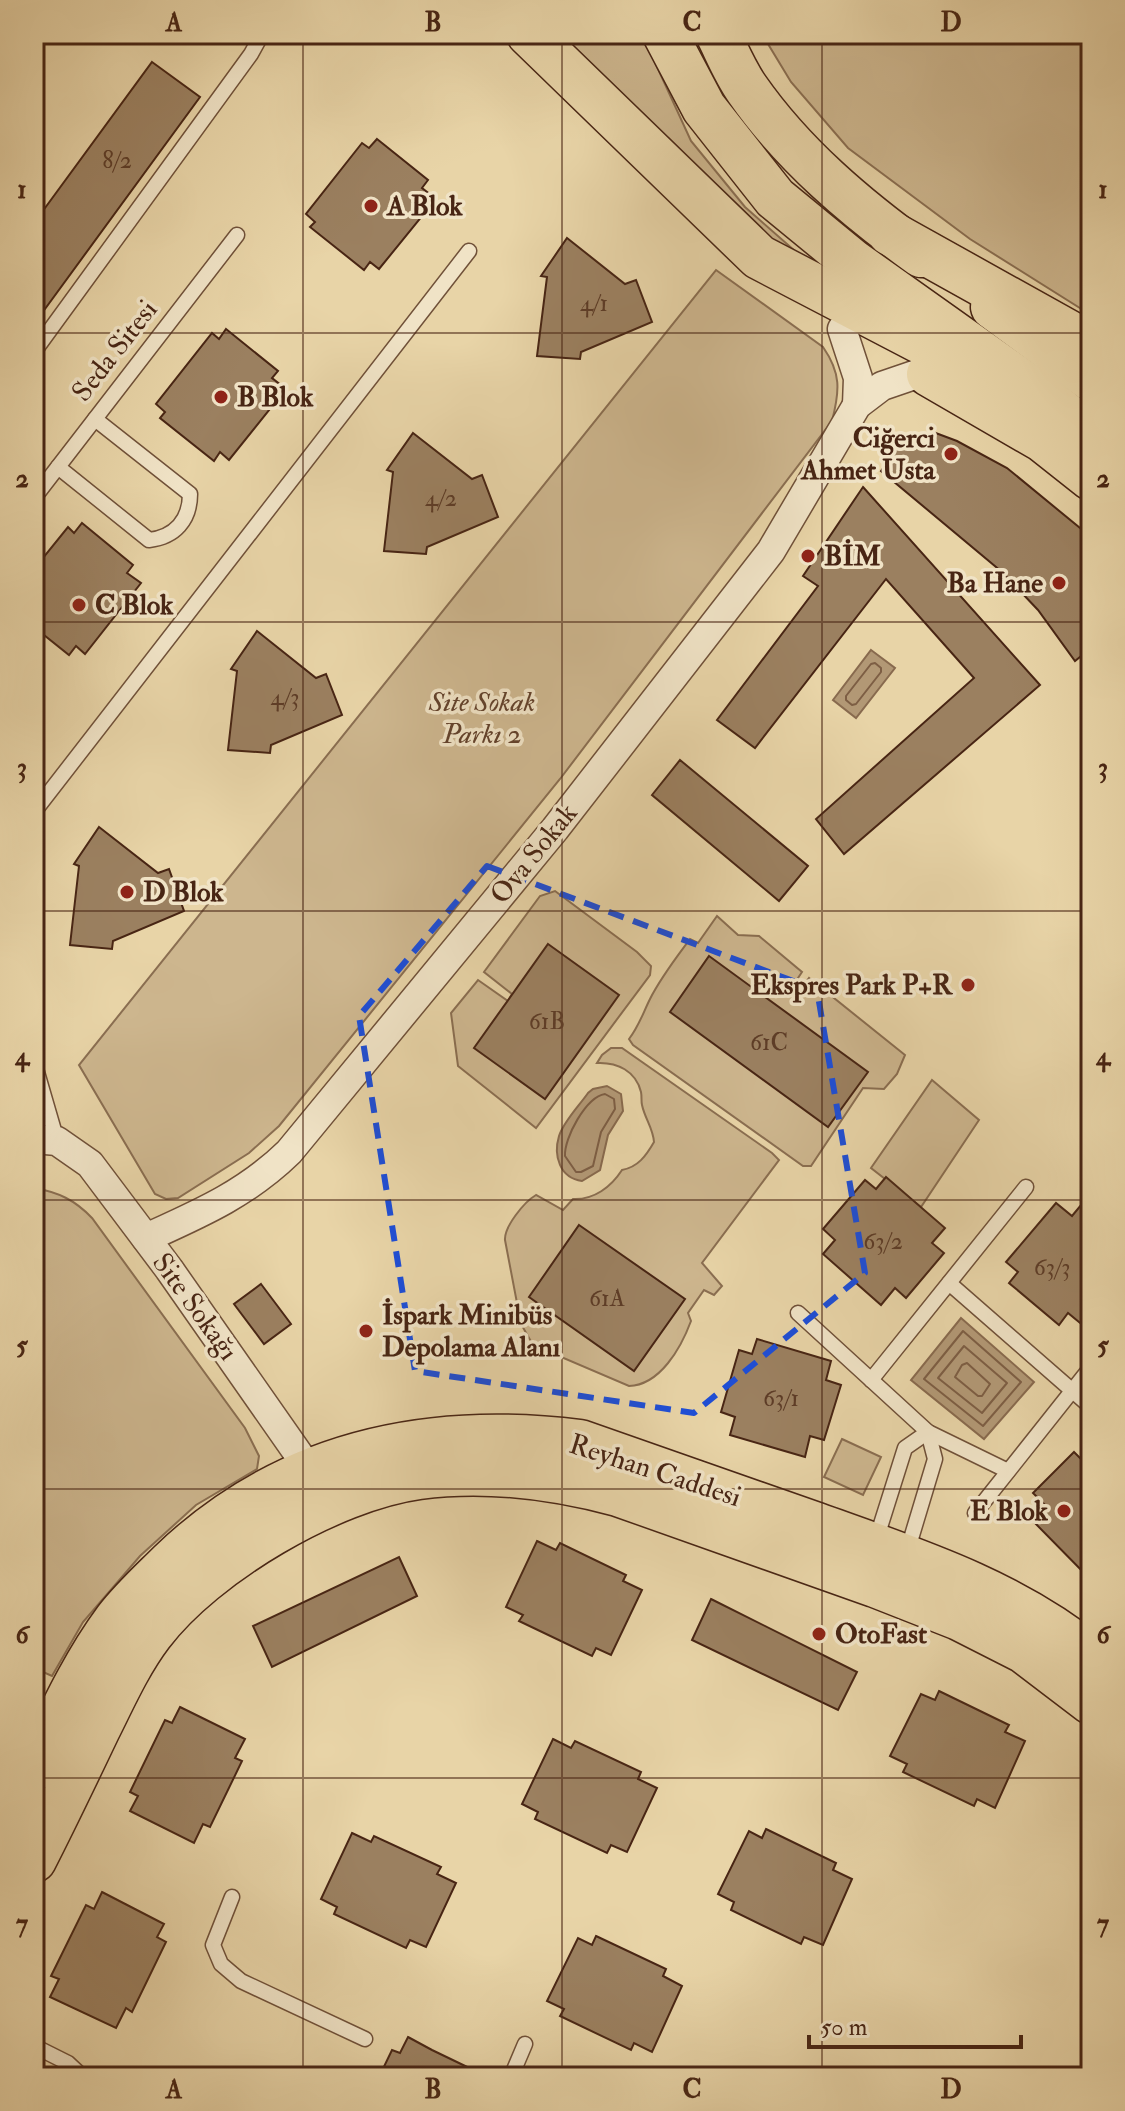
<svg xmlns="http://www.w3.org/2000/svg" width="1125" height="2111" font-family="'IM FELL Double Pica',serif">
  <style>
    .green { fill: #cdb68e; stroke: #8a6e51; stroke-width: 2 }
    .water { fill: #b29875; stroke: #886a4e; stroke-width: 2 }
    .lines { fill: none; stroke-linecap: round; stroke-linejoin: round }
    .shore { stroke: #7d5e44; stroke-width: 2 }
    .building { fill: #9b8060; stroke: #482514; stroke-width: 2 }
    .lane-casing { stroke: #705139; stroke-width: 17 }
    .street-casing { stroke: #705139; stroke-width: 31 }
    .primary-casing { stroke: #482514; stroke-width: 47 }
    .highway-casing { stroke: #482514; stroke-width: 47 }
    .lane { stroke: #f0e3c6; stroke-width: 14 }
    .street { stroke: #f0e3c6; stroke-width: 28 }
    .primary { stroke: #e8d4a7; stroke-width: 44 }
    .highway { stroke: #e8d4a7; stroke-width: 44 }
    .marked { fill: none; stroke: #1d4ed8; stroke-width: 6; stroke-dasharray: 16 10; stroke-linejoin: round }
    .grid { fill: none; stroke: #482514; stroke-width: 2; stroke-opacity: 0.55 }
    .poi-dot { fill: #8f2418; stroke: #f0e3c6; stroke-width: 3 }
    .labels { text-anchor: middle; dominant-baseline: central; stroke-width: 7; stroke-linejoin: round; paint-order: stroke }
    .number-label { font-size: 24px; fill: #5d3c27 }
    .poi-label { font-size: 28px; font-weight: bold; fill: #482514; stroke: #f0e3c6; text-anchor: start }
    .street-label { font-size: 28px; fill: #482514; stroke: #f0e3c6 }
    .park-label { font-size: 28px; font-style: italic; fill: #63422c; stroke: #f0e3c6 }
    .neatline { fill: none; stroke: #482514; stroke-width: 3 }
    .grid-label { font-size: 26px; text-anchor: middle; font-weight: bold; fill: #482514 }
  </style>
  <rect width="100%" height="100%" fill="#e8d4a7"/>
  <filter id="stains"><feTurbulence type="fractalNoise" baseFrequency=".0025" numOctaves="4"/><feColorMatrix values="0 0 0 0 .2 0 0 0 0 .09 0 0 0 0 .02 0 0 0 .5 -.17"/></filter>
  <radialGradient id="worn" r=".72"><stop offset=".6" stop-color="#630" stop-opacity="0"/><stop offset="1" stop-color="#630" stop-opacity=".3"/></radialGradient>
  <!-- green -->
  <g class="green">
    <polygon points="550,34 642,34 691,141 745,207 820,273 744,220"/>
    <polygon points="762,34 1091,34 1091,315 970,239 848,148 791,82"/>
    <path d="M716,270l107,77c18,26 17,43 9,74l-272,358 -281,347 -30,27 -71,45 -12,1 -11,-5 -76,-129z"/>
    <polygon points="555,891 637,952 651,966 650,975 536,1128 458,1066 451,1013 478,980 508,1001 512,994 484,972 540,896"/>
    <path d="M717,916l21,19 21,1 43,36 -12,18 7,4 12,-16 96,77 -8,19 -13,15 -21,-1 -52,78h-8l-170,-121 -4,-6c10,-13 14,-26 21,-40 11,-22 26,-41 40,-60l8,4z"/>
    <path d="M611,1048h11l150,105 7,7 -77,103 20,23 -8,9 -10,-5 -16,23 3,8c-10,27 -31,64 -62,65l-96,-41 -12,-21 -16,-84c-1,-13 19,-38 31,-45l27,15 10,-11c21,1 38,-12 49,-29 16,-3 24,-14 32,-28 -1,-14 -9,-23 -12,-37 -1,-4 0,-8 -1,-13 -5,-21 -24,-30 -44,-29l5,-8z"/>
    <polygon points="932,1080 979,1120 921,1207 871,1168"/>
    <path d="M34,1188c24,4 41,12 58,30l153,210 14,28 -2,13 -61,36 -56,51 -57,66 -31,54 -18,-8z"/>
    <polygon points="842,1439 881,1457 863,1495 824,1477"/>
  </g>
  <!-- water -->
  <g class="water">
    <polygon points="871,650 895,668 856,718 833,700"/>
    <path d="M607,1086l14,8 2,17 -15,24 -8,35 -18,11c-22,-3 -29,-25 -23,-45 5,-15 20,-30 29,-43l5,-4z"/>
    <polygon points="961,1318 1034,1382 984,1439 911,1380"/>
  </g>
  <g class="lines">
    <!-- shore -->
    <g class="shore">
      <polygon points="875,663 881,668 881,672 856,704 852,705 846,700 846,696 871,664"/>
      <path d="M605,1094l9,5 1,10 -14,23 -8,34 -12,6h-5l-11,-16c-1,-18 21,-59 40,-62z"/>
      <polygon points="963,1331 1021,1382 983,1426 924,1379"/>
      <polygon points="964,1346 1007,1383 982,1413 938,1378"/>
      <polygon points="967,1363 990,1384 982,1396 978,1396 955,1377 962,1365"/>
    </g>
  </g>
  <!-- building -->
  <g class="building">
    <polygon points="152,62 200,97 34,324 34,223"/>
    <polygon points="377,139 428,180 422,188 436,199 379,269 370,262 364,270 310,227 315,222 306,214 362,143 369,148"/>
    <polygon points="567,238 625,284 636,280 652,322 581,352 580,359 537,356 547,277 541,276"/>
    <polygon points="226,329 278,371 272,378 286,389 229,460 220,452 214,461 160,418 165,412 156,404 212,333 219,339"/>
    <polygon points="933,432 957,441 1007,468 1091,537 1091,648 1075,661 1038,610 1002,572 881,471 900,444"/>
    <polygon points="413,433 472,479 482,475 498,517 427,547 426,554 384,551 393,472 387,470"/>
    <polygon points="863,487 1040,685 844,854 816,819 974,678 886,579 755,748 717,720 818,586 803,576"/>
    <polygon points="82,523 133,565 127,573 141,583 85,654 76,646 69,655 34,627 34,569 68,527 74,533"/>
    <polygon points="257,631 316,678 326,674 342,715 271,745 270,753 228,750 237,671 231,669"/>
    <polygon points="680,760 808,866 779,901 652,795"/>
    <polygon points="99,827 158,873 169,869 184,911 113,941 112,949 70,945 79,866 74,864"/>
    <polygon points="548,944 619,995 545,1099 474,1048"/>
    <polygon points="709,956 868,1072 828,1127 670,1012"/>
    <polygon points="886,1177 945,1228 932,1243 944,1253 906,1298 895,1288 881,1305 823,1254 835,1240 823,1229 865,1180 876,1189"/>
    <polygon points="1091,1193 1091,1332 1068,1313 1059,1325 1009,1283 1018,1272 1006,1262 1056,1203 1072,1216"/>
    <polygon points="579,1225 685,1299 634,1371 529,1297"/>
    <polygon points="261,1284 291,1324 264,1344 234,1304"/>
    <polygon points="757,1339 831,1361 826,1380 841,1385 824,1440 810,1436 805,1457 730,1435 735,1417 721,1412 739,1350 752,1354"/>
    <polygon points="1074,1452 1091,1469 1091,1580 1030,1518 1044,1504 1033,1493"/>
    <polygon points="537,1541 556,1550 560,1543 626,1575 623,1581 642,1590 611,1655 596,1648 592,1656 519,1621 523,1615 506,1607"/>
    <polygon points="399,1557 417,1596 272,1667 253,1626"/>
    <polygon points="711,1599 857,1672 838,1710 692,1640"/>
    <polygon points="939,1691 1009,1725 1005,1732 1025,1741 995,1808 977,1799 974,1806 903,1772 907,1764 890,1756 921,1694 935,1700"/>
    <polygon points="180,1707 245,1739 235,1758 242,1761 210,1827 203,1824 194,1843 130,1811 138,1796 130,1792 165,1720 172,1723"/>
    <polygon points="553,1739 571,1748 575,1741 641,1772 638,1779 657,1788 627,1852 611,1845 607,1853 535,1819 538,1812 522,1804"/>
    <polygon points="766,1829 836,1863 833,1870 852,1879 823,1945 804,1937 801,1944 731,1910 734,1902 718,1894 749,1831 762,1838"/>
    <polygon points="352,1833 371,1842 374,1836 441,1867 437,1874 456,1883 426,1947 410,1940 406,1948 334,1914 337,1907 321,1899"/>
    <polygon points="102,1892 164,1924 157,1937 166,1942 132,2012 126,2008 116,2028 50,1997 59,1979 51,1976 86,1905 94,1909"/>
    <polygon points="596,1936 666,1969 663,1976 682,1986 652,2052 634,2043 631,2050 560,2016 564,2009 547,2001 578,1938 592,1945"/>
    <polygon points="408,2037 432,2050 488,2077 379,2077 392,2050 400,2053"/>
  </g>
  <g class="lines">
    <defs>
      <g id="lane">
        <polyline points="122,36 127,34"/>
        <polyline points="34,352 251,54 262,34"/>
        <path d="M58,467l91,73c26,-3 41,-20 41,-46l-95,-75"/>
        <polyline points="34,498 237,235"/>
        <polyline points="34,812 469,251"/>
        <polyline points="34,1062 57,1141"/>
        <polyline points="949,1283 1091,1407"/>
        <polyline points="798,1313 928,1432 1008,1471"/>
        <polyline points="871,1380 1026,1187"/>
        <polyline points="975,1513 1091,1367"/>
        <polyline points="876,1540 905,1448 928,1432"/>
        <polyline points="907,1552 935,1459 928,1432"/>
        <polyline points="232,1897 213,1945 221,1964 241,1981 365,2039"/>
        <polyline points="34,2046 68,2063 83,2077"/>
        <polyline points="511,2077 525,2044"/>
      </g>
      <g id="street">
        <polyline points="842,329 858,378 857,405"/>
        <polyline points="34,1139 57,1141 90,1164 169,1269 318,1482"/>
        <path d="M146,1238c53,-24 100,-44 143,-86l266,-323 216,-278 86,-146 25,-19 41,-14"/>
      </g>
      <g id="primary">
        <polyline points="665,34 704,108 775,198 853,262 1046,399 1091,435"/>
        <path d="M718,34c9,18 17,38 29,55 46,66 109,119 174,166"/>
        <polyline points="993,307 1091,379"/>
        <path d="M34,1769c25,-51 48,-103 82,-149 16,-21 36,-39 54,-57 114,-110 256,-140 410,-121 79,28 158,56 237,83 95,34 195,66 274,131"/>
        <path d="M34,1860c22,-43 43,-87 64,-131 16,-32 31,-66 53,-95 54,-71 180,-145 268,-157 67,-9 135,0 199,17l257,91 84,33 65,33 67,51"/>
      </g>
      <g id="highway">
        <polyline points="529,34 759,257 918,340 1046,399"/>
        <polyline points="890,233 1091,345"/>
        <polyline points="929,374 1043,440 1091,478"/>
      </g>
    </defs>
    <!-- lane casing -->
    <use href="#lane" class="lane-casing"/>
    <!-- street casing -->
    <use href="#street" class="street-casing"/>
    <!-- primary casing -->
    <use href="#primary" class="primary-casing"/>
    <!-- highway casing -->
    <use href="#highway" class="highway-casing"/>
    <!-- lane -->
    <use href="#lane" class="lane"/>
    <!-- street -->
    <use href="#street" class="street"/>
    <!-- primary -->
    <use href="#primary" class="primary"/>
    <!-- highway -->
    <use href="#highway" class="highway"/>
  </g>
  <!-- marked area -->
  <path class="marked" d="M487,866l330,124 48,283 -171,140 -279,-42 -56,-355z"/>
  <!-- grid -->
  <path class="grid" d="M303,34v2043M562,34v2043M822,34v2043M34,333h1057M34,622h1057M34,911h1057M34,1200h1057M34,1489h1057M34,1778h1057"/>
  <!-- markers -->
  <g class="poi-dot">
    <circle cx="371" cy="206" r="8"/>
    <circle cx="221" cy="397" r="8"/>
    <circle cx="951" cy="454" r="8"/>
    <circle cx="808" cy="556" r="8"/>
    <circle cx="1059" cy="583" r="8"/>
    <circle cx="79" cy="605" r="8"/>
    <circle cx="127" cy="892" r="8"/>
    <circle cx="968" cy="985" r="8"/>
    <circle cx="366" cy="1331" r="8"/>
    <circle cx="1064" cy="1511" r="8"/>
    <circle cx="819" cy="1634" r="8"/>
  </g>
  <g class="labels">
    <!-- number labels -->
    <g class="number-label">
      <text x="117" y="160">8/2</text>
      <text x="594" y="303">4/1</text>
      <text x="441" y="498">4/2</text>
      <text x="285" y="697">4/3</text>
      <text x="547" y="1021">61B</text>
      <text x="769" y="1042">61C</text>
      <text x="883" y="1241">63/2</text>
      <text x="1052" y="1267">63/3</text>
      <text x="607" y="1298">61A</text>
      <text x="781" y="1398">63/1</text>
    </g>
    <!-- poi labels -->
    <g class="poi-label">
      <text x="387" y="206">A Blok</text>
      <text x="237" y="397">B Blok</text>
      <text x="935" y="438" text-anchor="end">Ciğerci<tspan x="935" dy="32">Ahmet Usta</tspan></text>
      <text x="824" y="556">BİM</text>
      <text x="1043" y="583" text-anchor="end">Ba Hane</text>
      <text x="95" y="605">C Blok</text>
      <text x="143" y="892">D Blok</text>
      <text x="952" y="985" text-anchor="end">Ekspres Park P+R</text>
      <text x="382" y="1315">İspark Minibüs<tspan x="382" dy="32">Depolama Alanı</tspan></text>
      <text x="1048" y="1511" text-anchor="end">E Blok</text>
      <text x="835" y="1634">OtoFast</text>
    </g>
    <!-- street labels -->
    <g class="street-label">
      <text transform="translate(115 351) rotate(-52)">Seda Sitesi</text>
      <text transform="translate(534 854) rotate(-51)">Ova Sokak</text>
      <text transform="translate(195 1307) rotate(54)">Site Sokağı</text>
      <text transform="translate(655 1471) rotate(18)">Reyhan Caddesi</text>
    </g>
    <!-- park labels -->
    <g class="park-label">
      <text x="482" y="702">Site Sokak<tspan x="482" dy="32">Parkı 2</tspan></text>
    </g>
  </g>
  <!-- margin -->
  <rect width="1125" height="2111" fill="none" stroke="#e8d4a7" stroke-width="88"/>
  <!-- scale -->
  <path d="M809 2035v12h212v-12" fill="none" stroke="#482514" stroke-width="4"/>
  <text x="821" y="2035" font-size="24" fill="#482514" stroke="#f0e3c6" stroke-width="6" paint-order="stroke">50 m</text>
  <rect x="44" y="44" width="1037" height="2023" class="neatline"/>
  <g class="grid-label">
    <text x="174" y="31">A</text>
    <text x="433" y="31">B</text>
    <text x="692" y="31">C</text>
    <text x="951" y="31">D</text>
    <text x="22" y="198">1</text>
    <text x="1103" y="198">1</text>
    <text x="22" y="487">2</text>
    <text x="1103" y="487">2</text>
    <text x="22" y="776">3</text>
    <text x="1103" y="776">3</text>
    <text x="22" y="1065">4</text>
    <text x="1103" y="1065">4</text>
    <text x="22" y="1354">5</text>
    <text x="1103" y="1354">5</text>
    <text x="22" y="1643">6</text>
    <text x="1103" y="1643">6</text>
    <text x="22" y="1932">7</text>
    <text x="1103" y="1932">7</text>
    <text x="174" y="2098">A</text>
    <text x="433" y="2098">B</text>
    <text x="692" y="2098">C</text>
    <text x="951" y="2098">D</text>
  </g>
  <rect width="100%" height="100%" filter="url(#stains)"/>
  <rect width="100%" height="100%" fill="url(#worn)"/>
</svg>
